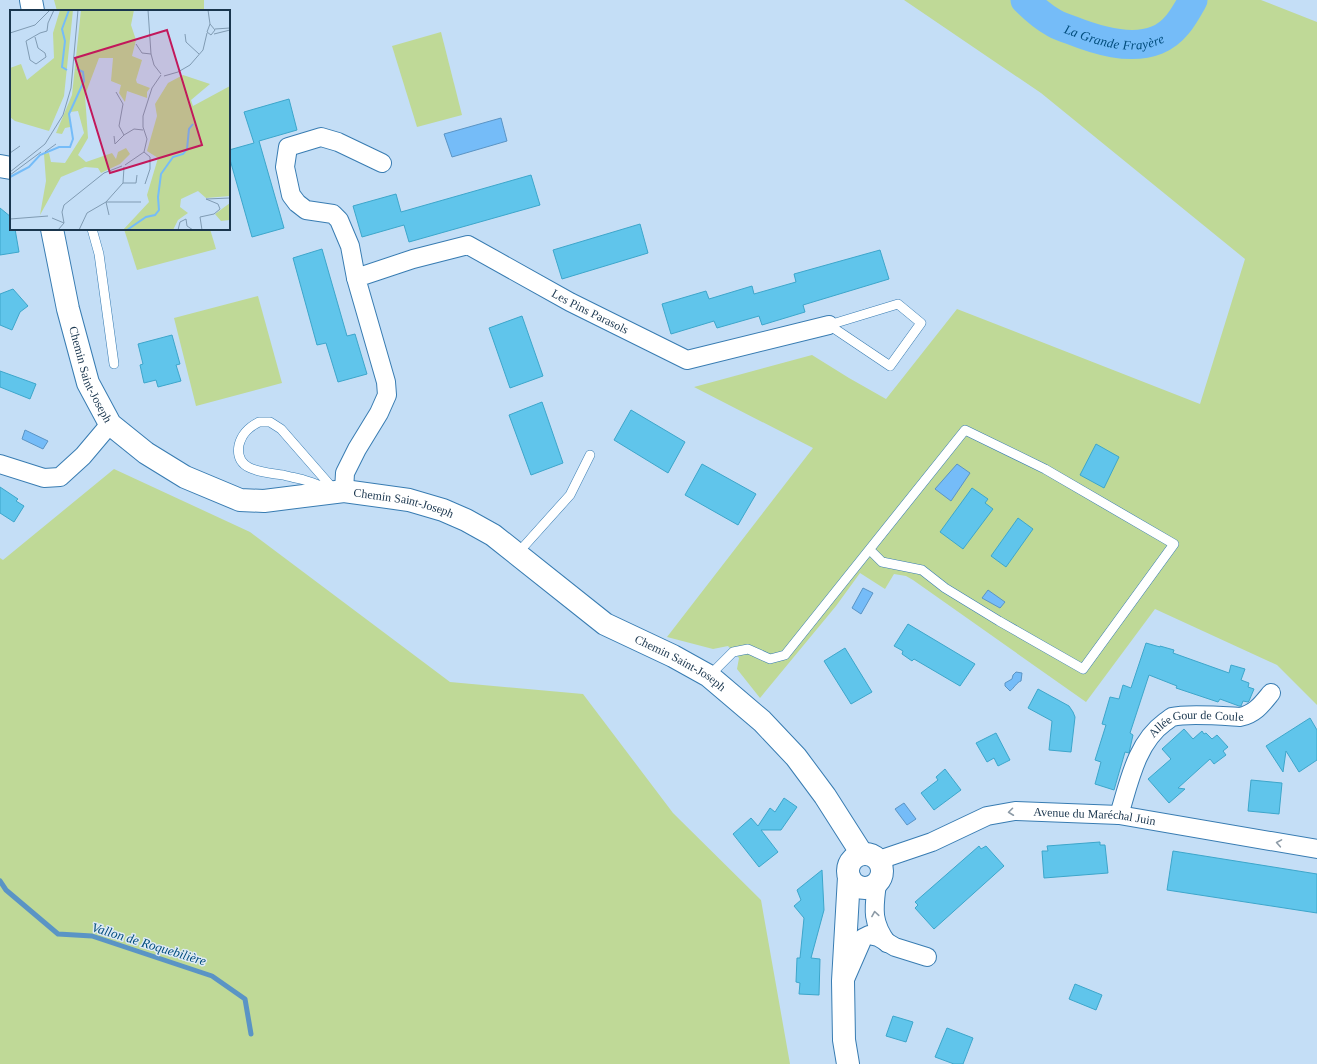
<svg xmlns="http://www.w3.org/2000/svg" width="1317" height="1064" font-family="'Times New Roman',serif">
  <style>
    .green { fill: #bfd997 }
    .water { fill: #75bcf8; stroke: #5a94c5 }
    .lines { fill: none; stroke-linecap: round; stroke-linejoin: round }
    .stream { stroke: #5a94c5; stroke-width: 5 }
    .river { stroke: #75bcf8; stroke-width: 29 }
    .building { fill: #60c5eb; stroke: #3da6cb }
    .service-casing { stroke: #387cb2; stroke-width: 10 }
    .minor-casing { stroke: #387cb2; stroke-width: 20 }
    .tertiary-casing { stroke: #387cb2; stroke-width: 24 }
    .secondary-casing { stroke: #387cb2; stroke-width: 24 }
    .service { stroke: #fff; stroke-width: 9 }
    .minor { stroke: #fff; stroke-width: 18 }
    .tertiary { stroke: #fff; stroke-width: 22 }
    .secondary { stroke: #fff; stroke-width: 22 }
    .oneway { stroke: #8c9aa6 }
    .labels { text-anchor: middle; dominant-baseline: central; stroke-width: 3; stroke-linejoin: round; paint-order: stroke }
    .street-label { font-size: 12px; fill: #1a364e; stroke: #ddeaf6 }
    .water-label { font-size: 13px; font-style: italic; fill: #024d7d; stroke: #ddeaf6 }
    .inset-river { fill: none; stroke: #75bcf8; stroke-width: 2 }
    .inset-road { fill: none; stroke: #809bb3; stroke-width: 1 }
    .view { fill: #c2185b; fill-opacity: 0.15; stroke: #c2185b; stroke-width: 2 }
    .inset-edge { fill: none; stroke: #1a364e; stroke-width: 2 }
  </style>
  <rect width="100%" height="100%" fill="#c4def6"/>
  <!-- green -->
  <g class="green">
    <polygon points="54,0 204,0 204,11 57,11"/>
    <polygon points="904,0 1261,0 1317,22 1317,705 1277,665 1155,609 1086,702 913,580 906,576 894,574 885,589 860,573 836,606 760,698 737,669 739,658 728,646 713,649 667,637 813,448 694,387 812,355 849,378 886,399 957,309 1200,404 1245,259 1041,93"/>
    <polygon points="441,32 462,115 417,127 392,46"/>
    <polygon points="124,229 210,229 216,249 137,270"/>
    <polygon points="258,296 282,383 196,406 174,318"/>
    <polygon points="114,469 250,532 450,682 583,694 673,813 761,900 790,1064 0,1064 0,558 3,560"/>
  </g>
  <!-- water -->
  <g class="water">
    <polygon points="501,118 507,141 452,157 444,134"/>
    <polygon points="25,430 48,441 43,449 22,439"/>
    <polygon points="957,464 970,473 951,501 935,489"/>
    <polygon points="863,588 873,593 861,614 852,608"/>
    <polygon points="988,590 1005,602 1000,608 982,598"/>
    <path d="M1016,672l6,1 -1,8c-4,1 -7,7 -11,10l-5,-5v-3l7,-4 1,-4z"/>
    <polygon points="904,803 916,819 907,825 895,809"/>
  </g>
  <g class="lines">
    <!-- stream -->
    <polyline class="stream" points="0,881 6,890 58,934 92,936 212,976 245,999 251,1034"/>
    <!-- river -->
    <path class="river" id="s1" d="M1025,0c8,8 18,17 29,23 5,3 11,5 17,7 25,10 59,21 86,10 18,-7 27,-24 36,-40"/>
  </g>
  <!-- building -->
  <g class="building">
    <polygon points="289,99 297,130 259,141 284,228 252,237 229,156 229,150 254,143 244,112"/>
    <polygon points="531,175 540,205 409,242 404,225 362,237 353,206 396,194 401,212"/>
    <polygon points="0,208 11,217 11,229 15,229 19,252 0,255"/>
    <polygon points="640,224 648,253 562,279 553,250"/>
    <polygon points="322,249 347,336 355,334 367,374 338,382 326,343 317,345 293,258"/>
    <polygon points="880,250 889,279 803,305 805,312 762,325 759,316 717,328 714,321 671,334 662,304 706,291 709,299 752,286 754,294 796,282 794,274"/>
    <polygon points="13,289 28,306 20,312 12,330 0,325 0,294"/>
    <polygon points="522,316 543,376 510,388 489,328"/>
    <polygon points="172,335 180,364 176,365 181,381 158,387 156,380 144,383 140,365 143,364 138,344"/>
    <polygon points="0,371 36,384 30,399 0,387"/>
    <polygon points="542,402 563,463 531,475 509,415"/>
    <polygon points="631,410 685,442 668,473 614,440"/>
    <polygon points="1096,444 1119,457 1104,488 1080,475"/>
    <polygon points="702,464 756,494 738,525 685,495"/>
    <polygon points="0,487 18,499 16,501 24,506 14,522 0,513"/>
    <polygon points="972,488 988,499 985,503 993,509 963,549 940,532"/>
    <polygon points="1018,518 1033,529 1006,567 991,556"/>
    <polygon points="908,624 975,664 960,686 914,659 912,661 902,654 903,651 894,646"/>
    <polygon points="1146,643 1160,647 1160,646 1174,650 1173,653 1229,673 1231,665 1245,669 1241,680 1249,683 1248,687 1254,689 1249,701 1248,702 1243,701 1241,706 1239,706 1220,699 1218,702 1176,688 1177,686 1149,675 1130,733 1133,735 1129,753 1125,752 1114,790 1095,784 1101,762 1095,760 1106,725 1102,724 1110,697 1119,699 1123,685 1131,688"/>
    <polygon points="845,648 872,692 851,704 824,661"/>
    <polygon points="1038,689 1069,706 1073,712 1075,717 1071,752 1049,750 1052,721 1028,708"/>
    <polygon points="1310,718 1317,730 1317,760 1299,772 1286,751 1283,772 1266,746"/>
    <polygon points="1184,729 1193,739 1202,731 1204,734 1206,733 1212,739 1217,735 1228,747 1223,751 1226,755 1214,764 1210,759 1178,788 1185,789 1169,803 1148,779 1171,759 1162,749"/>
    <polygon points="996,733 1010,760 998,766 994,758 987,762 976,743"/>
    <polygon points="945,769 961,790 934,810 921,793 938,780 936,777"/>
    <polygon points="1251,780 1282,783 1279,814 1248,811"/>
    <polygon points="784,798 797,807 781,830 761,830 778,852 759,867 733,834 751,818 758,826 770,808 775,812"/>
    <polygon points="1100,842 1100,845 1105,845 1108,873 1044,878 1042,851 1048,851 1047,846"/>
    <polygon points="979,846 981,849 986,846 1004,866 934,929 915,908 918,905 915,902"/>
    <polygon points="1173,851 1317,874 1317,913 1167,890"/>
    <polygon points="822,870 824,910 811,958 820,959 819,995 799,994 800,983 796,982 797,958 800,958 804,918 794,906 801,900 797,890"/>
    <polygon points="1075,984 1102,995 1096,1010 1069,999"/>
    <polygon points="893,1016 913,1022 906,1042 886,1036"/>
    <polygon points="947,1028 973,1038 963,1064 954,1064 935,1057"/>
  </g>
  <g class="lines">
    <defs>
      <g id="service">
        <polyline points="92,229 99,254 114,364"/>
        <polygon points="898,304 921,323 890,366 829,325"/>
        <path d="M259,422h11l11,7 55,63c-11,-4 -21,-9 -32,-12 -7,-2 -14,-3 -21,-5 -18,-3 -49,-3 -44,-30 3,-12 10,-18 20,-23z"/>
        <polyline points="517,554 570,495 590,455"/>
        <polyline points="709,676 733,652 748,649 770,659 785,655 965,430 1045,469 1174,544 1083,669 999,621 945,588 922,570 882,562 870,550"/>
      </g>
      <g id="minor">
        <polyline points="356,278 350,246 339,220 333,214 306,210 297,203 291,195 285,167 288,147 321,137 338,142 382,163"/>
        <polyline points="0,464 44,478 60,477 83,456 110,424"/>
        <path id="s2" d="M344,491l1,-18 12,-24 22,-36 8,-18 -1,-13 -30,-104 57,-19 55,-14 102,57 117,58 142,-35"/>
        <path id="s3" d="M1119,815c10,-32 17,-72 46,-93 2,-1 5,-4 7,-5 15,-4 51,-1 68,0 15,-3 22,-13 31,-24"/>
        <path id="s4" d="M879,860l53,-18 55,-26 28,-5 104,4 198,34"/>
        <path d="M877,883c-3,25 -6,38 10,60"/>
        <polyline points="846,977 863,938 869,935 878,937 895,947 927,957"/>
      </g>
      <g id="tertiary">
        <polyline points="31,0 33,11"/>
        <polyline points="0,166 11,168"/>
      </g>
      <g id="secondary">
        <path id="s5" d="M52,229l16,80 20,74 22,41 36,29 39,24 55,23 24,1 80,-10 65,9 34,10 23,10 27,15 112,89 68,32 36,20 13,11 40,34 34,36 29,39 37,58"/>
        <circle cx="865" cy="871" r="17"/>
        <polyline points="848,1064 844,1040 843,981 849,877"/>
      </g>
    </defs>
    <!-- service casing -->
    <use href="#service" class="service-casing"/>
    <!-- minor casing -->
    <use href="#minor" class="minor-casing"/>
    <!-- tertiary casing -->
    <use href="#tertiary" class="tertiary-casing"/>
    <!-- secondary casing -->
    <use href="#secondary" class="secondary-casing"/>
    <!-- service -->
    <use href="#service" class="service"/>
    <!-- minor -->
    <use href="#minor" class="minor"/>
    <!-- tertiary -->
    <use href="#tertiary" class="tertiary"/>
    <!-- secondary -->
    <use href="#secondary" class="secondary"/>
  </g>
  <!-- one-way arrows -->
  <defs><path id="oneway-chevron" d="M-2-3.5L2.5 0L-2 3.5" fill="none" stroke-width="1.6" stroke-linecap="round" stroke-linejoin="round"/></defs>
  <g class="oneway">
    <use href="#oneway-chevron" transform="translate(1011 812) rotate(173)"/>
    <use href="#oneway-chevron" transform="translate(1279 843) rotate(-170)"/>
    <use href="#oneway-chevron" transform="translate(875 914) rotate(-99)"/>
  </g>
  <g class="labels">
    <!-- street labels -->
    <g class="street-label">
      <text stroke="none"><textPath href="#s2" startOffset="484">Les Pins Parasols</textPath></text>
      <text stroke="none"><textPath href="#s5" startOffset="151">Chemin Saint-Joseph</textPath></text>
      <text stroke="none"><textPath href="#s5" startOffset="522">Chemin Saint-Joseph</textPath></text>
      <text stroke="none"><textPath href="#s5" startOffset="846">Chemin Saint-Joseph</textPath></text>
      <text stroke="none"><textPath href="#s3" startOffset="136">Allée Gour de Coule</textPath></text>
      <text stroke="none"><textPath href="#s4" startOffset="225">Avenue du Maréchal Juin</textPath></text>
    </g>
    <!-- water labels -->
    <g class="water-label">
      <text stroke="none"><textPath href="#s1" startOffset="100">La Grande Frayère</textPath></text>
      <text transform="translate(149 944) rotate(17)">Vallon de Roquebilière</text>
    </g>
  </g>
  <!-- overview -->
  <g transform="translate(10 10)">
    <rect width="220" height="220" fill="#c4def6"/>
    <path d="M50,0h13l-9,86 -15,35 -34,-10 -5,-4v-49l11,-4 6,16 27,-22 -1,-25zM71,0h53l-3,15 5,15 -4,16 10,4 -6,20 1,3 13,5 -3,4v6l-20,-7 -2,11 -6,-9 2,-8 -10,-4 2,-23h-14l-14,37 3,43 -10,17 8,7 26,-9 4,6 2,-7 8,-4 4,6 -10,10 -19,9 -3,-5 -13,-1 -24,10 -21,38 6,-34 -2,-27 5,-1 2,9 14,1 19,-30 -6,-22 -8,1v15l-5,1 -3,6 -6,-1 16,-38zM173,65l27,9 -19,16 2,6 37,-20v110l-24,2 -8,-7 -17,8 -1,8 8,6 -10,7 -5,10h-50l26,-28 -2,-7 11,-37 -11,-7 10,-35 -2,-12 13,-21zM220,193v17l-9,1 -6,-7z" fill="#bfd997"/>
    <path class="inset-river" d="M57,60l-5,-3 3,-26 -3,-12 7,-19M0,167l19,-10 11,-12 19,-8h11l3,-8 -4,-25 15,-33 -1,-9 -6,-3M117,220l19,-13 9,-2 4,-5 -1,-13 3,-23 12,-17 10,-3 4,-5 2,-20 4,-5"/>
    <path class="inset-road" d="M10,0h20M138,0l3,44 3,11 7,9M198,0l2,14 -3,8 4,3 4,-5 -5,-6M200,0h20M205,19l15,-1M0,23l25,-8 15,-15M175,24l1,8 13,12M204,24l16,-4M25,27l3,11 7,5 1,4 -10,7 -6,-4 -4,-19 14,-8 7,-2 1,-8 6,-13M126,34l6,9 9,1M154,66l14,-4 12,-7 13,-15 4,-17M106,82l7,12 -4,22 5,9 10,-6 9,1M104,126l1,8 9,-9M35,142l11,-8M134,142l6,5v12l-5,15M0,143l10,-7M115,155l19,-13 3,-13 -4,-12v-11l9,-28 9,-13M0,162l35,-28 18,-29 8,-27 7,-78M0,165l31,-23M113,173h13l1,-8M196,189l24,-1M99,205l-3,-13h35M42,208l12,5M0,209l38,-3M48,220l6,-7 -2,-11 2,-7 40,-32 18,-7M69,220l8,-17 19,-11 17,-19 1,-16M168,220l2,-8 6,-3 1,7 6,4M192,220l-2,-13 14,-3 6,-5 -2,-5 -12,-5"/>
    <path class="view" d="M157,20l35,115 -92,28 -35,-115z"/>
    <rect width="220" height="220" class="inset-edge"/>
  </g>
</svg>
